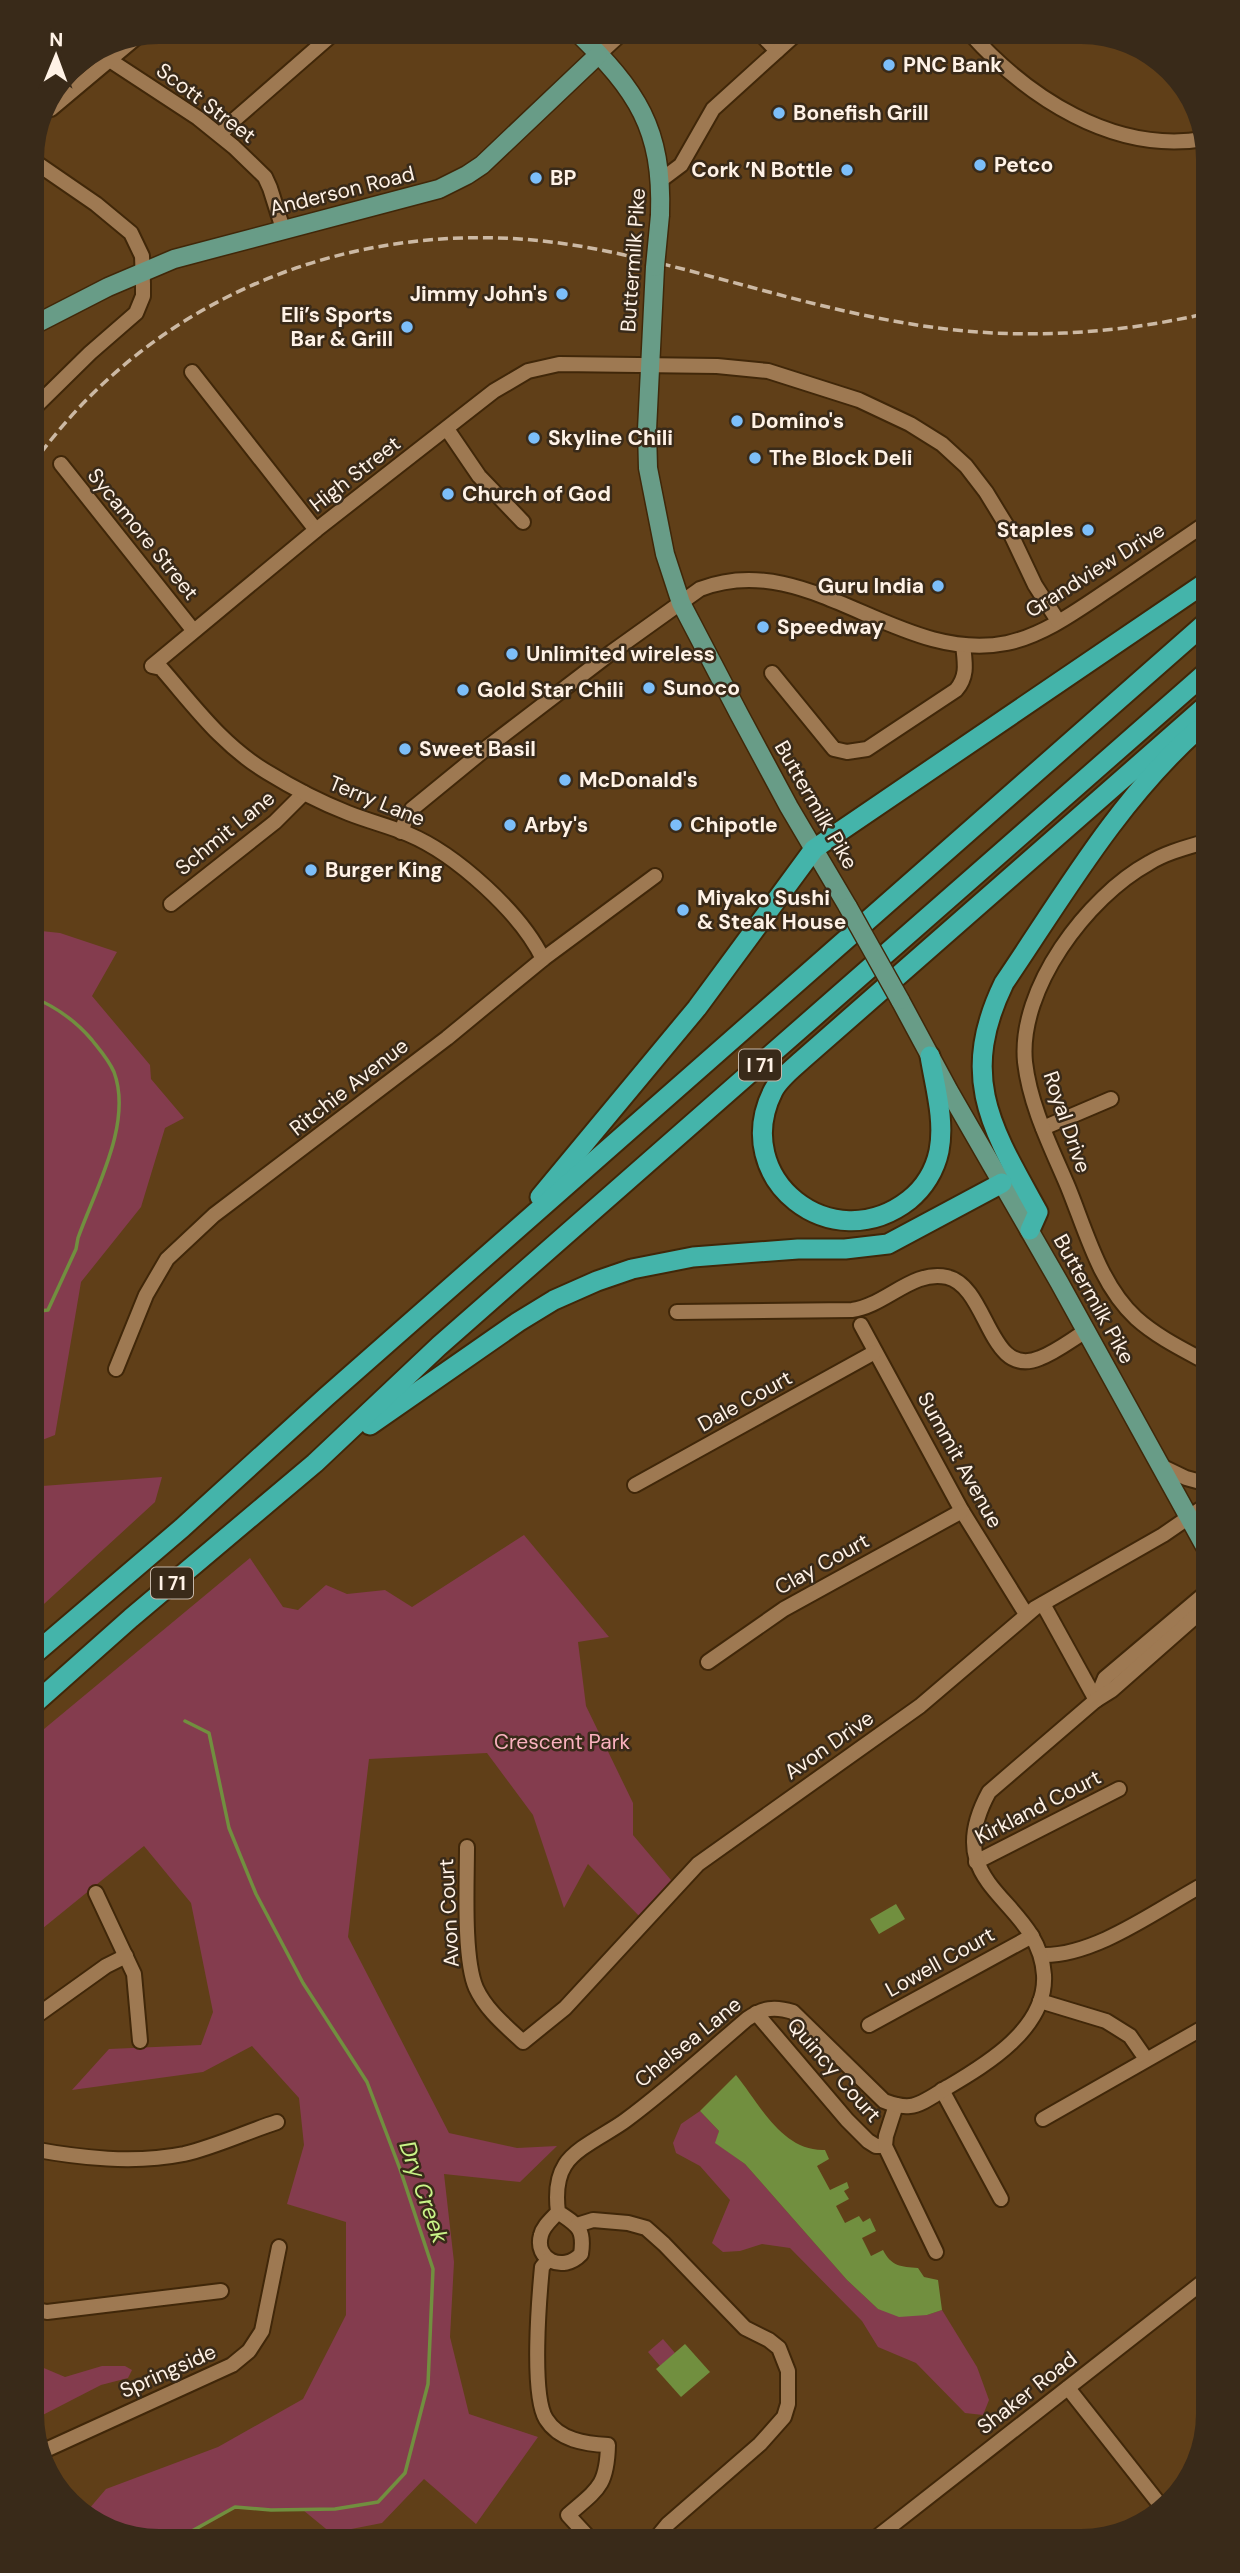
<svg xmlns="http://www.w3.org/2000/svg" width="1240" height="2573" font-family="'DM Sans',sans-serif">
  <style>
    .green { fill: #843c4e }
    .water { fill: #718f3f }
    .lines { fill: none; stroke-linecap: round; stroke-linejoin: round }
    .stream { stroke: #718f3f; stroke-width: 3.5 }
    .minor-casing { stroke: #402709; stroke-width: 18 }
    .major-casing { stroke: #402709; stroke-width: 21 }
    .highway-casing { stroke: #402709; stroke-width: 23 }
    .minor { stroke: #9e7952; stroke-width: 14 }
    .major { stroke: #689c87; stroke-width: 18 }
    .highway { stroke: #44b4aa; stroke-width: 19 }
    .rail { stroke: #ccb9a4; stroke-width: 3.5; stroke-dasharray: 10 5; stroke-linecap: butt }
    .major-bridge-casing { stroke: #402709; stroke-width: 21; stroke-linecap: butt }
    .major-bridge { stroke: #689c87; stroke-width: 18 }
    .poi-dot { fill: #7cbef9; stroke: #392a19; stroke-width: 2.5 }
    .labels { text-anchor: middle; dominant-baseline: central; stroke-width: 5; stroke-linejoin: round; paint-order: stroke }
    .shield { fill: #392a19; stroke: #c4b6a8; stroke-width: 2 }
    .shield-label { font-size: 19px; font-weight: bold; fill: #fff2e6 }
    .poi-label { font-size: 21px; font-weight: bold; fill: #fff2e6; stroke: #392a19; text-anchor: start }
    .street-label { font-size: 21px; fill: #fff2e6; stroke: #392a19 }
    .park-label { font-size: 21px; fill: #fab2bf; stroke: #392a19 }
    .water-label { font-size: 23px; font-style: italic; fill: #c9f488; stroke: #392a19 }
  </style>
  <rect width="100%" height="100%" fill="#603f18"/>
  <!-- green -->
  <g class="green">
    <polygon points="32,930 60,933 117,952 92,996 150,1065 151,1079 184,1118 165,1128 141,1207 81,1282 55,1435 32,1444"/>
    <polygon points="32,1464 42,1486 162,1477 155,1502 32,1615"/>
    <polygon points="524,1535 609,1637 578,1642 586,1706 633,1803 633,1835 676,1886 644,1921 588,1864 564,1908 533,1815 487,1753 369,1759 348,1937 449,2133 517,2148 557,2146 520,2182 444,2174 454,2262 450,2337 469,2414 538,2437 476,2524 424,2479 382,2523 331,2533 303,2510 271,2510 235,2507 174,2541 151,2541 83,2516 106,2489 218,2447 303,2399 346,2315 346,2222 287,2204 304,2145 299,2098 252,2046 203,2072 72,2090 109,2049 201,2045 213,2012 191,1903 144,1846 32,1937 32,1739 250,1558 283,1607 298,1610 326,1585 347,1594 385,1590 412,1607"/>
    <polygon points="700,2111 719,2131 716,2143 745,2164 847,2280 878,2309 927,2315 942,2310 977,2367 989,2400 983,2415 965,2413 916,2363 878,2347 862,2321 790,2248 762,2244 740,2251 723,2252 712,2243 730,2200 700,2166 676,2153 673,2143 681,2124"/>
    <polygon points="663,2339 675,2353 660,2366 648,2352"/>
    <polygon points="32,2363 65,2377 102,2366 125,2366 132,2370 128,2378 101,2385 33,2420"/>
  </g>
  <!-- water -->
  <g class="water">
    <polygon points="896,1904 905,1919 879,1934 870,1919"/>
    <path d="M736,2075c23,28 46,77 89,75l4,9 -12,7 13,24 17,-8 2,6 -5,3 5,8 -13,7 9,17 14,-7 4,6 7,-4 6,13 -14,7 9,18 12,-6c8,16 18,17 35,18l6,9 14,3 4,30 -15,5 -28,2 -21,-8 -31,-29 -102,-116 -30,-21 4,-12 -19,-20z"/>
    <polygon points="685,2344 710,2372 681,2397 656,2369"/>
  </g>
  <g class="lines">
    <!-- stream -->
    <g class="stream">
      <path d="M32,1331l8,-20 8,-1 28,-61 2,-11c17,-48 55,-115 36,-166 -5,-12 -14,-22 -22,-32 -17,-20 -35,-33 -60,-43"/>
      <polyline points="32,1491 39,1500"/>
      <polyline points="174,2541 235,2507 271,2510 335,2509 378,2502 405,2473 428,2384 433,2269 400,2169 367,2082 303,1983 256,1894 229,1828 209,1733 185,1721"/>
    </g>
    <defs>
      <g id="minor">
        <polyline points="759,32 777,51"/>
        <path d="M969,32c58,65 144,122 235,107"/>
        <polyline points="598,55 623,32"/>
        <polyline points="108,59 198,118 234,147 265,177 270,188 283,229"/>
        <polyline points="51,109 138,36"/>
        <polyline points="220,135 233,121 335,32"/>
        <polyline points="661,180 681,165 713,109 798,32"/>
        <polyline points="192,372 316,530"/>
        <polyline points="32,410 90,353 136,313 143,296 143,284 142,256 131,233 96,204 32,160"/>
        <polyline points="447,429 479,476 523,522"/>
        <polyline points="61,464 193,630"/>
        <path d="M772,673l62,76 13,3 20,-3 89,-59c12,-14 9,-27 7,-45"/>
        <path d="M401,832l4,-11 7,-12 77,-63 123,-94 88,-63c108,-42 198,76 307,54 38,-8 72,-34 104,-55 32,-22 65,-44 97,-66"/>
        <polyline points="171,904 275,822 304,793"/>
        <path d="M543,959c-22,-46 -87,-105 -135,-125 -19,-8 -40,-13 -60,-21 -28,-11 -55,-25 -81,-41 -45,-27 -72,-65 -106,-104l-9,-2 164,-136 178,-139 34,-20 31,-7 158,2 51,5 91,29 51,24 32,20 24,22 20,26 22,36 27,57 23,36"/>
        <polyline points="1043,1128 1111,1099"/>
        <path d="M677,1312l175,-2c33,-4 61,-41 95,-33 42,10 41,103 93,81 16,-6 31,-18 46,-27"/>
        <polyline points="861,1325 962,1511 1026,1614"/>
        <path d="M1208,1363c-24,-13 -51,-26 -72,-45 -36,-33 -50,-87 -68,-131 -17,-40 -38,-81 -43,-125 -7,-73 62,-165 124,-199 18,-11 39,-16 59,-22"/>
        <polyline points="116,1369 146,1295 167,1259 214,1215 447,1038 543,959 655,876"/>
        <polyline points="1159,1465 1186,1478 1208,1484"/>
        <polyline points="635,1485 875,1352"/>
        <polyline points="1043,1604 1096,1700"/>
        <polyline points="708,1662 784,1609 962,1511"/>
        <polyline points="1096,1700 1105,1678 1208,1591"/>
        <path d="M467,1847c0,35 -4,111 9,141 10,22 30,38 47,54l42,-34 133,-144 222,-158 115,-98 128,-73 45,-31"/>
        <polyline points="976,1862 1119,1789"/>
        <polyline points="96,1893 134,1974 140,2041"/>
        <path d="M1041,1955c52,2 113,-43 158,-68"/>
        <polyline points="1040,2001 1106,2021 1130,2036 1146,2059"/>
        <polyline points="756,2013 847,2120 868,2141 876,2146 885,2146"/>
        <polyline points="32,2019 106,1966 126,1956"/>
        <polyline points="869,2025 1032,1936"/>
        <polyline points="942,2090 1001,2199"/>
        <polyline points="896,2105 886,2136 885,2146 936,2252"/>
        <polyline points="1043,2119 1208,2025"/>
        <path d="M32,2149c49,9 102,15 152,5 31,-7 62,-22 93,-32"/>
        <path d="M558,2212c-6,7 -15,14 -17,23 -7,25 22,38 40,19 4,-26 -4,-29 -23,-42 -2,-16 -2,-33 7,-47 11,-18 44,-32 61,-45 42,-31 81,-67 121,-101 16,-11 27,-13 46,-7l91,89c8,3 16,6 26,5 12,-1 27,-13 38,-19 39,-23 99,-59 96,-112 -5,-78 -108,-86 -55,-183l107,-92 16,-10 92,-81 4,-2"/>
        <polyline points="577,2225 593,2220 628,2223 646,2228 664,2244 745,2328 769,2340 779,2348 788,2371 788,2404 784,2417 760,2444 668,2524 654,2541"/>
        <path d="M548,2260l-6,7c-3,31 -11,128 4,152 13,21 39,25 62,26 -1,41 -10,44 -40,70l24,26"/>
        <polyline points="32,2309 47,2312 221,2291"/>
        <polyline points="1068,2388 1161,2506"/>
        <polyline points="39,2453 232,2365 249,2351 262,2331 279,2247"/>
        <polyline points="872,2541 1208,2278"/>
      </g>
      <g id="major">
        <path d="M577,32c60,59 86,96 83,183"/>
        <polyline points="655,267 647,430 648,468 665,554 681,603 739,714 789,807 848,907"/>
        <polyline points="32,326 108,287 174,259 439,189 467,175 482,165 598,55"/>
        <polyline points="900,1000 949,1091 1059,1282 1208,1552"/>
      </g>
      <g id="highway">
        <path d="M930,1056c5,31 15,64 9,95 -4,19 -15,37 -30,49 -77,60 -180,-21 -136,-109 6,-12 19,-22 29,-31l406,-356"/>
        <polyline points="540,1197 697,1008 814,849 1208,581"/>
        <path d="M1030,1230l8,-18c-46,-83 -80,-134 -34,-229 59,-87 113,-181 192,-252"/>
        <polyline points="370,1425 518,1322 554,1300 597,1281 632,1269 693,1257 798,1249 845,1249 888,1244 1002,1183"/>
        <polyline points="32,1656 182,1528 326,1397 1208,621"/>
        <polyline points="32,1706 131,1618 315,1463 439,1346 1208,671"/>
      </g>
    </defs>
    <!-- minor casing -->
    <use href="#minor" class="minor-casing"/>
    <!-- major casing -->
    <use href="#major" class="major-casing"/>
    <!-- highway casing -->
    <use href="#highway" class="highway-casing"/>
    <!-- minor -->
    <use href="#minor" class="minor"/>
    <!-- major -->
    <use href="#major" class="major"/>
    <!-- highway -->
    <use href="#highway" class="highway"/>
    <!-- rail -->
    <path class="rail" d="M32,465c126,-177 340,-256 553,-218 116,21 228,64 346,80 91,13 188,7 277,-14"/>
    <defs>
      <g id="major-bridge">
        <polyline points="655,267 660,215"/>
        <polyline points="848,907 900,1000"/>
      </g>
    </defs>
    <!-- major-bridge casing -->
    <use href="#major-bridge" class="major-bridge-casing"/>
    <!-- major-bridge -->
    <use href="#major-bridge" class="major-bridge"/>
  </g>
  <!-- markers -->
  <g class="poi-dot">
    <circle cx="889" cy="65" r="7"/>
    <circle cx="779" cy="113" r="7"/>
    <circle cx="980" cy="165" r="7"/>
    <circle cx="847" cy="170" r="7"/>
    <circle cx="536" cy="178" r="7"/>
    <circle cx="562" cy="294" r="7"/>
    <circle cx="407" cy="327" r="7"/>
    <circle cx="737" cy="421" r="7"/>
    <circle cx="534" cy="438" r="7"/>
    <circle cx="755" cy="458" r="7"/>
    <circle cx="448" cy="494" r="7"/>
    <circle cx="1088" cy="530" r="7"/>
    <circle cx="938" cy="586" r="7"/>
    <circle cx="763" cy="627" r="7"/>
    <circle cx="512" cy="654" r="7"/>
    <circle cx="649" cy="688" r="7"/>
    <circle cx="463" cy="690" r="7"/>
    <circle cx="405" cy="749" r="7"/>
    <circle cx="565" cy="780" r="7"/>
    <circle cx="510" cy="825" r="7"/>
    <circle cx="676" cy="825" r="7"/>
    <circle cx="311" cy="870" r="7"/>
    <circle cx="683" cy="910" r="7"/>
  </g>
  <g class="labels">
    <!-- shield labels -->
    <g class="shield">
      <rect x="739" y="1049.5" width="42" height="31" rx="5"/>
      <rect x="151" y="1567.5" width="42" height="31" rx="5"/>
    </g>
    <g class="shield-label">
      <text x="760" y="1065">I 71</text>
      <text x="172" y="1583">I 71</text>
    </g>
    <!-- poi labels -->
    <g class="poi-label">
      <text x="903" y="65">PNC Bank</text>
      <text x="793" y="113">Bonefish Grill</text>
      <text x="994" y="165">Petco</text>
      <text x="833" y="170" text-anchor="end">Cork ’N Bottle</text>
      <text x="550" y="178">BP</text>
      <text x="548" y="294" text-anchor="end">Jimmy John's</text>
      <text x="393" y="315" text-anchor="end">Eli’s Sports<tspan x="393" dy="24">Bar &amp; Grill</tspan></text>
      <text x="751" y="421">Domino's</text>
      <text x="548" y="438">Skyline Chili</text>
      <text x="769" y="458">The Block Deli</text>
      <text x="462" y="494">Church of God</text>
      <text x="1074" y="530" text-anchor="end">Staples</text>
      <text x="924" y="586" text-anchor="end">Guru India</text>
      <text x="777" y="627">Speedway</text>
      <text x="526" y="654">Unlimited wireless</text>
      <text x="663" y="688">Sunoco</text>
      <text x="477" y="690">Gold Star Chili</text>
      <text x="419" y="749">Sweet Basil</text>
      <text x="579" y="780">McDonald's</text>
      <text x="524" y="825">Arby's</text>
      <text x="690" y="825">Chipotle</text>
      <text x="325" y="870">Burger King</text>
      <text x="697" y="898">Miyako Sushi<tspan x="697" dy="24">&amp; Steak House</tspan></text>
    </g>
    <!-- street labels -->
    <g class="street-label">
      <text transform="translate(206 103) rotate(37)">Scott Street</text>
      <text transform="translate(342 191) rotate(-14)">Anderson Road</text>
      <text transform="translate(633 260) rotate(-86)">Buttermilk Pike</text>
      <text transform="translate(355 474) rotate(-38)">High Street</text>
      <text transform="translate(143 534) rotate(51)">Sycamore Street</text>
      <text transform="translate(1095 570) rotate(-32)">Grandview Drive</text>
      <text transform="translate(377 801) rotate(22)">Terry Lane</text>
      <text transform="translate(816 805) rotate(60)">Buttermilk Pike</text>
      <text transform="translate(225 833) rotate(-39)">Schmit Lane</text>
      <text transform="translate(349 1087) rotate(-38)">Ritchie Avenue</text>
      <text transform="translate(1067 1122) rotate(71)">Royal Drive</text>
      <text transform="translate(1094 1299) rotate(61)">Buttermilk Pike</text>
      <text transform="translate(745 1401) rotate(-29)">Dale Court</text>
      <text transform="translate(960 1460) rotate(61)">Summit Avenue</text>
      <text transform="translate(822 1564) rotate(-29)">Clay Court</text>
      <text transform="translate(829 1745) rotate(-35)">Avon Drive</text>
      <text transform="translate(1038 1807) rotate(-27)">Kirkland Court</text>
      <text transform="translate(449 1913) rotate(-93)">Avon Court</text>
      <text transform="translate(940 1962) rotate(-29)">Lowell Court</text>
      <text transform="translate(688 2042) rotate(-39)">Chelsea Lane</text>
      <text transform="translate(834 2070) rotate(49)">Quincy Court</text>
      <text transform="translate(168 2371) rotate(-24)">Springside</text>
      <text transform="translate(1027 2393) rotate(-38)">Shaker Road</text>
    </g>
    <!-- park labels -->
    <g class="park-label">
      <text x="562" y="1742">Crescent Park</text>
    </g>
    <!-- water labels -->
    <g class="water-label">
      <text transform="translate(424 2192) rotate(71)">Dry Creek</text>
    </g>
  </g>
  <!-- crop -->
  <path d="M0 0H1240V2573H0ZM159 44H1081A115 115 0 0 1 1196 159V2414A115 115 0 0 1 1081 2529H159A115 115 0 0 1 44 2414V159A115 115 0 0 1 159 44Z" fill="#392a19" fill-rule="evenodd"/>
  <!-- north arrow -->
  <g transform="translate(56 56) rotate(1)" stroke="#392a19" stroke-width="5" paint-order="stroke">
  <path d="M0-5L12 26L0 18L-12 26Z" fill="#fff2e6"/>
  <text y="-10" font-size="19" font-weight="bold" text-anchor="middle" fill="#fff2e6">N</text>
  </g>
</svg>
